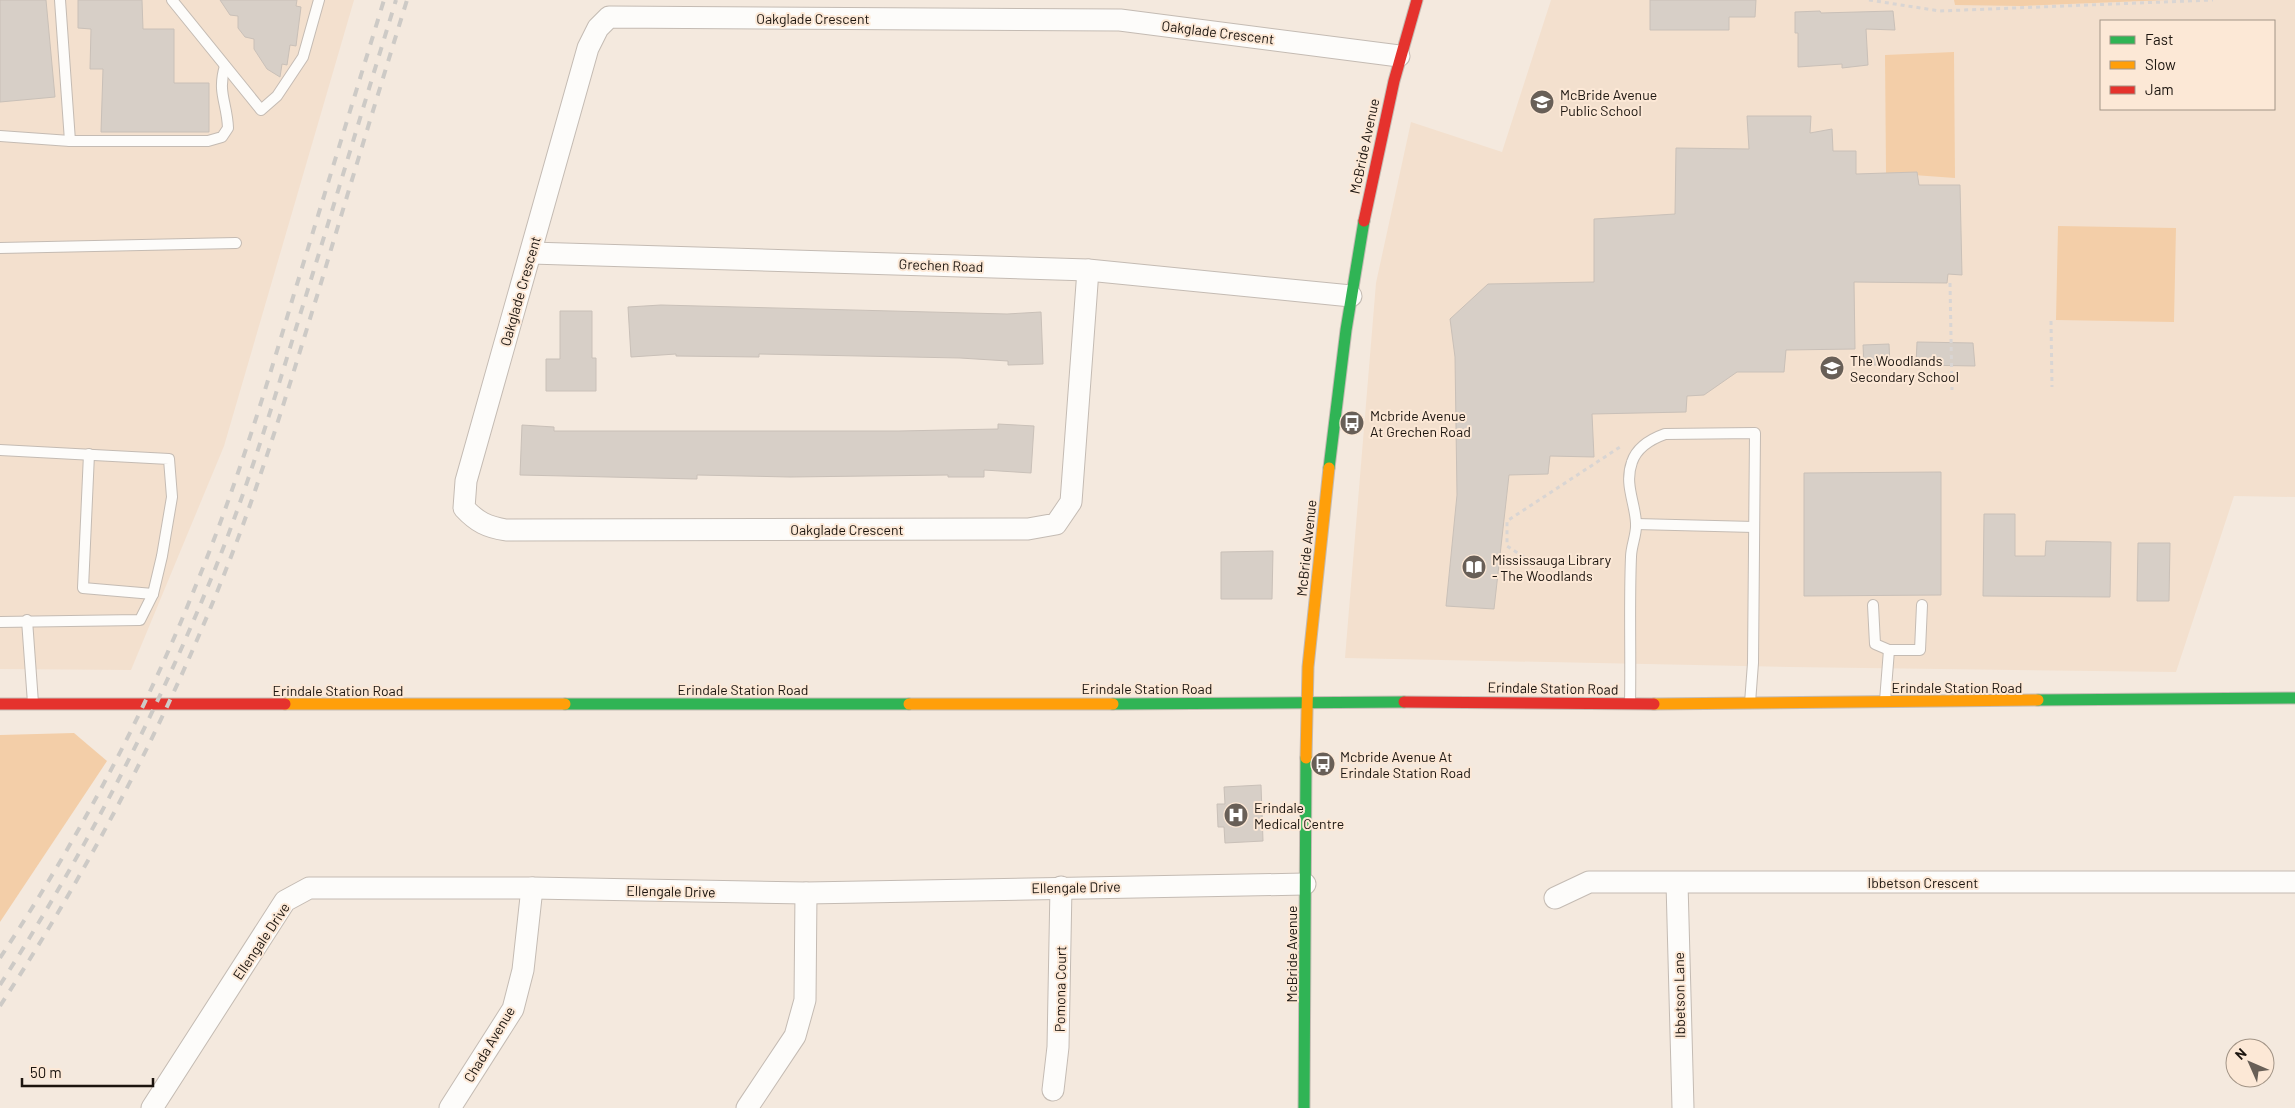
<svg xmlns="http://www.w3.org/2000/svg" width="2295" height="1108" font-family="Barlow,sans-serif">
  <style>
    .built { fill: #f3e0ce; fill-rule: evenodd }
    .green { fill: #f3cea8 }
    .building { fill: #d7cfc7; stroke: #c9c0b8 }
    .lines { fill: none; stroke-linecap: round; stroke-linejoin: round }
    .lane-casing { stroke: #c4bbb3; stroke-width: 12 }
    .street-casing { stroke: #c4bbb3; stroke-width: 23 }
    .fast-casing { stroke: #c4bbb3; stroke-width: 13 }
    .slow-casing { stroke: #c4bbb3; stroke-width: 13 }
    .jam-casing { stroke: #c4bbb3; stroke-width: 13 }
    .path { stroke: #d9d5d3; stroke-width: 3; stroke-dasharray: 4 4; stroke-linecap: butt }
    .lane { stroke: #fdfcfa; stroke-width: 10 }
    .street { stroke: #fdfcfa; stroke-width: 21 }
    .fast { stroke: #30b455; stroke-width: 11 }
    .slow { stroke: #ff9f0a; stroke-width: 11 }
    .jam { stroke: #e5322d; stroke-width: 11 }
    .rail { stroke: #cdcac6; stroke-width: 4; stroke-dasharray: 9 9; stroke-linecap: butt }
    .labels { text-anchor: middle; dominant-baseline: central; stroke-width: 4; stroke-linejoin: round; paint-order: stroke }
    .street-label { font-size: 14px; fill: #1c150f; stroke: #fce8d6 }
    .poi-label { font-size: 14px; fill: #1c150f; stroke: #fce8d6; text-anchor: start }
  </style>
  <rect width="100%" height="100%" fill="#f4e9de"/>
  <!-- built -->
  <g class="built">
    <polygon points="0,0 354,0 224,446 131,670 0,669"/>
    <path d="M1551,0h744v497l-61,-1 -58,176 -386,-5 -445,-9 31,-375 35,-161 91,30zM2101,21h173v88h-173z"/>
  </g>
  <!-- green -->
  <g class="green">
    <polygon points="1954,0 2167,0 2022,6 1955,5"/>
    <polygon points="1954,52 1955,178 1886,173 1885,55"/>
    <polygon points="2058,226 2176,228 2174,322 2056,320"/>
    <polygon points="74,733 107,761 0,922 0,735"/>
  </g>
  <!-- building -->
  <g class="building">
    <polygon points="0,0 46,0 55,97 0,102"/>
    <polygon points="78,0 142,0 143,29 174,29 174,83 209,83 209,132 101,132 103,69 90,69 91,29 78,28"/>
    <polygon points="220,0 297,0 296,6 301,7 296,46 290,45 287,65 282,64 280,77 267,69 254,49 254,39 245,37 238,28 238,16 230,15"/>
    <polygon points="1650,0 1756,0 1755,17 1729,17 1729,30 1650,30"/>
    <polygon points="1820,11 1821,13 1893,11 1895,30 1866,29 1868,65 1842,68 1842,64 1798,67 1798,33 1795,33 1795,12"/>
    <polygon points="1747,116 1811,116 1810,133 1832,129 1833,151 1856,151 1856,174 1917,172 1919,185 1960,185 1962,275 1948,274 1947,283 1854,282 1855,349 1786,350 1784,372 1737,372 1704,395 1687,396 1686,412 1592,414 1594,457 1550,456 1548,474 1509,475 1494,609 1446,606 1457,495 1455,357 1450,319 1488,284 1594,282 1594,219 1675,214 1676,148 1749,149"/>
    <polygon points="661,305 1007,314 1041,312 1043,364 1008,365 1008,361 960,358 759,354 759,357 676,356 676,354 631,357 628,307"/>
    <polygon points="560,311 592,311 592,358 596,358 596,391 546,391 546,359 560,359"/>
    <polygon points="1917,342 1973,343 1975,366 1916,365"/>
    <polygon points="1889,344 1890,365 1864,365 1863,345"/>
    <polygon points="998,424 1034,426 1031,473 984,470 984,477 948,477 948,475 790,477 697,475 697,479 520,475 522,425 554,427 554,431 899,431 998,429"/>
    <polygon points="1941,472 1941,595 1804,596 1804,473"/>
    <polygon points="1984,514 2015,514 2015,556 2045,556 2046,541 2111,542 2110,597 1983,596"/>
    <polygon points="2138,543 2170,543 2169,601 2137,601"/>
    <polygon points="1273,551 1272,599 1221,599 1221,552"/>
    <polygon points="1261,785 1263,841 1225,843 1224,827 1218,827 1217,804 1225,804 1224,787"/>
  </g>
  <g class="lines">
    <defs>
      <g id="lane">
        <polyline points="60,0 70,141"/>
        <polyline points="172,0 261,110 277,96 303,57 319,0"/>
        <path d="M0,136l70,5h138l14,-4 6,-9c-1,-26 -11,-35 -3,-62"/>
        <polyline points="0,248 236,243"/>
        <polyline points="0,450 169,459 172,497 162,556 153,594 140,620 0,622"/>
        <polyline points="89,454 83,588 153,594"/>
        <polyline points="1636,524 1754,527"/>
        <polyline points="1873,605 1875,644 1889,650 1920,650 1922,605"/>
        <polyline points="27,620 33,703"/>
        <polyline points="1885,701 1889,650"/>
        <path d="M1630,703c1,-49 -1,-98 1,-146 0,-11 6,-23 5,-34 -1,-21 -12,-39 -4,-61 5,-15 19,-23 33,-28l90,-1 -2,230 -3,40"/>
      </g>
      <g id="street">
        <polyline points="531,253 1088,270 1351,296"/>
        <path d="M1088,270l-17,232 -15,22 -28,5 -522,1c-19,-3 -29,-8 -42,-22l2,-27 122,-433 10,-20 11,-11 511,3 279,36"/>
        <polyline points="1677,883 1683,1108"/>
        <polyline points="1555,898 1589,882 2295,882"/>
        <polyline points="1053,1090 1058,1047 1061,887"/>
        <polyline points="152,1108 285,901 309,888 532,888 806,893 1305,884"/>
        <polyline points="450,1108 513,1009 523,970 532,888"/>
        <polyline points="747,1108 795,1036 805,1000 806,893"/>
      </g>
      <g id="fast">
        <polyline points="1329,468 1346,330 1364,221"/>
        <polyline points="2038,700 2295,698"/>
        <polyline points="565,704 909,704"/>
        <polyline points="1113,704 1404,702"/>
        <polyline points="1304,1108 1306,758"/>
      </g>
      <g id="slow">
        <polyline points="285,704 565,704"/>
        <polyline points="909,704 1113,704"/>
        <polyline points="1654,704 2038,700"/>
        <polyline points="1306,758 1308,667 1329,468"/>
      </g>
      <g id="jam">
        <polyline points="1364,221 1394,81 1417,0"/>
        <polyline points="1404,702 1654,704"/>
        <polyline points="0,704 285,704"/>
      </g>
    </defs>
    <!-- lane casing -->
    <use href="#lane" class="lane-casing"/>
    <!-- street casing -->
    <use href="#street" class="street-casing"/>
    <!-- fast casing -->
    <use href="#fast" class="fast-casing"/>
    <!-- slow casing -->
    <use href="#slow" class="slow-casing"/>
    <!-- jam casing -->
    <use href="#jam" class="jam-casing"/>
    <!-- path -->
    <g class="path">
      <polyline points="1869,0 1940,11 2213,0"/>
      <polyline points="1950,283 1952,390"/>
      <polyline points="2051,321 2052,387"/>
      <polyline points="1524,557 1507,546 1507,521 1620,447"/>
    </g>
    <!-- lane -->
    <use href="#lane" class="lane"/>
    <!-- street -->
    <use href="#street" class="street"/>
    <!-- fast -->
    <use href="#fast" class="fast"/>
    <!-- slow -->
    <use href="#slow" class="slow"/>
    <!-- jam -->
    <use href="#jam" class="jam"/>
    <!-- rail -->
    <g class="rail">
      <path d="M0,958c77,-117 144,-242 196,-373 39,-95 69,-193 98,-291 30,-98 60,-196 90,-294"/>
      <path d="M0,985c80,-125 149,-256 206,-394 39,-93 68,-191 98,-289 31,-100 61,-201 92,-302"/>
      <path d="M0,1006c97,-149 178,-307 240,-473 30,-82 55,-166 81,-250 28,-94 57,-189 86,-283"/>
    </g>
  </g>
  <!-- icons -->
  <defs>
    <symbol id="school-disc" viewBox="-11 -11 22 22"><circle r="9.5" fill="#685f57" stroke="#fce8d6"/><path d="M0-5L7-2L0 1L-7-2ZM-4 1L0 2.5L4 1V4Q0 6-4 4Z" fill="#fff"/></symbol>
    <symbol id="bus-disc" viewBox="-11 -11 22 22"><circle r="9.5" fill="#685f57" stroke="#fce8d6"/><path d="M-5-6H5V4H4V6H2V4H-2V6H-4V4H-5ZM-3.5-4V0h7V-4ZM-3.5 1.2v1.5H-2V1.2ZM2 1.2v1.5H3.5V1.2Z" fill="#fff"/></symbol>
    <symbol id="library-disc" viewBox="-11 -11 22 22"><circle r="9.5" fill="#685f57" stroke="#fce8d6"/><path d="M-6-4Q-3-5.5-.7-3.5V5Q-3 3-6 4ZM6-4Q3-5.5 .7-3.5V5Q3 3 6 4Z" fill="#fff"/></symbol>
    <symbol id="hospital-disc" viewBox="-11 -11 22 22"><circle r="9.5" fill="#685f57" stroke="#fce8d6"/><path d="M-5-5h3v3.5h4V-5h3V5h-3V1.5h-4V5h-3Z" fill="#fff"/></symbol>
  </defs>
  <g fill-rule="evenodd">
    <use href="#school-disc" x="1528" y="88" width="28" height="28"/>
    <use href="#school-disc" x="1818" y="354" width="28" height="28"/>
    <use href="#bus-disc" x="1338" y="409" width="28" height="28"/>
    <use href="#library-disc" x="1460" y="553" width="28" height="28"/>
    <use href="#bus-disc" x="1309" y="750" width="28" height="28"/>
    <use href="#hospital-disc" x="1222" y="801" width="28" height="28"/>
  </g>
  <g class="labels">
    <!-- street labels -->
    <g class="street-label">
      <text x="813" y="18">Oakglade Crescent</text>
      <text transform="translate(1218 32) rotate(7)">Oakglade Crescent</text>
      <text transform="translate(1364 146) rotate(-78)">McBride Avenue</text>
      <text transform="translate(941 265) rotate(2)">Grechen Road</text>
      <text transform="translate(520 291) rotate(-74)">Oakglade Crescent</text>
      <text x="847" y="529">Oakglade Crescent</text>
      <text transform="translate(1306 548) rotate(-84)">McBride Avenue</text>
      <text x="1957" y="687">Erindale Station Road</text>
      <text x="1147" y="688">Erindale Station Road</text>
      <text transform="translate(1553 688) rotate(1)">Erindale Station Road</text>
      <text x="743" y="689">Erindale Station Road</text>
      <text x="338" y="690">Erindale Station Road</text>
      <text x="1923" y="882">Ibbetson Crescent</text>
      <text transform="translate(1076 887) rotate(-1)">Ellengale Drive</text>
      <text transform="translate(671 891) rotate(1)">Ellengale Drive</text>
      <text transform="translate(261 941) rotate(-56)">Ellengale Drive</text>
      <text transform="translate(1291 954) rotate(-90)">McBride Avenue</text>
      <text transform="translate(1060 989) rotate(-89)">Pomona Court</text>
      <text transform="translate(1679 995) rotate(-91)">Ibbetson Lane</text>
      <text transform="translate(489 1044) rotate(-59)">Chada Avenue</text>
    </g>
    <!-- poi labels -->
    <g class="poi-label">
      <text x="1560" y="94">McBride Avenue<tspan x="1560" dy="16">Public School</tspan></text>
      <text x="1850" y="360">The Woodlands<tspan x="1850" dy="16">Secondary School</tspan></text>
      <text x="1370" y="415">Mcbride Avenue<tspan x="1370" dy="16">At Grechen Road</tspan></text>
      <text x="1492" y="559">Mississauga Library<tspan x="1492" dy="16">- The Woodlands</tspan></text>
      <text x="1340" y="756">Mcbride Avenue At<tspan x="1340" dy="16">Erindale Station Road</tspan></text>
      <text x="1254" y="807">Erindale<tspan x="1254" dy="16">Medical Centre</tspan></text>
    </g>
  </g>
  <!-- legend -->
  <rect x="2100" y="20" width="175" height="90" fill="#fce8d6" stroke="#a29486"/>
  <rect x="2110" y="36" width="25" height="8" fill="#30b455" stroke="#a29486"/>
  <text x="2145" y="45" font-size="15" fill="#1c150f">Fast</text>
  <rect x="2110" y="61" width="25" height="8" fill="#ff9f0a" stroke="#a29486"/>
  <text x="2145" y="70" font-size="15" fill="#1c150f">Slow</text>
  <rect x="2110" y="86" width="25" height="8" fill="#e5322d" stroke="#a29486"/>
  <text x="2145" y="95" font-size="15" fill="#1c150f">Jam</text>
  <!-- north arrow -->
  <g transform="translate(2250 1063) rotate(315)"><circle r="24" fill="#fce8d6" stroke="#a29486"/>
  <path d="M0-4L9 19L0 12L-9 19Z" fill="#685f57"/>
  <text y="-8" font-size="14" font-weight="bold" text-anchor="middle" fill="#1c150f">N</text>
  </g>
  <!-- scale -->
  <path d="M22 1078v8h131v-8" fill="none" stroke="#1c150f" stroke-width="2.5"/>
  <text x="30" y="1078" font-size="15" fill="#1c150f" stroke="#fce8d6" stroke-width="4" paint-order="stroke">50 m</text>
</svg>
